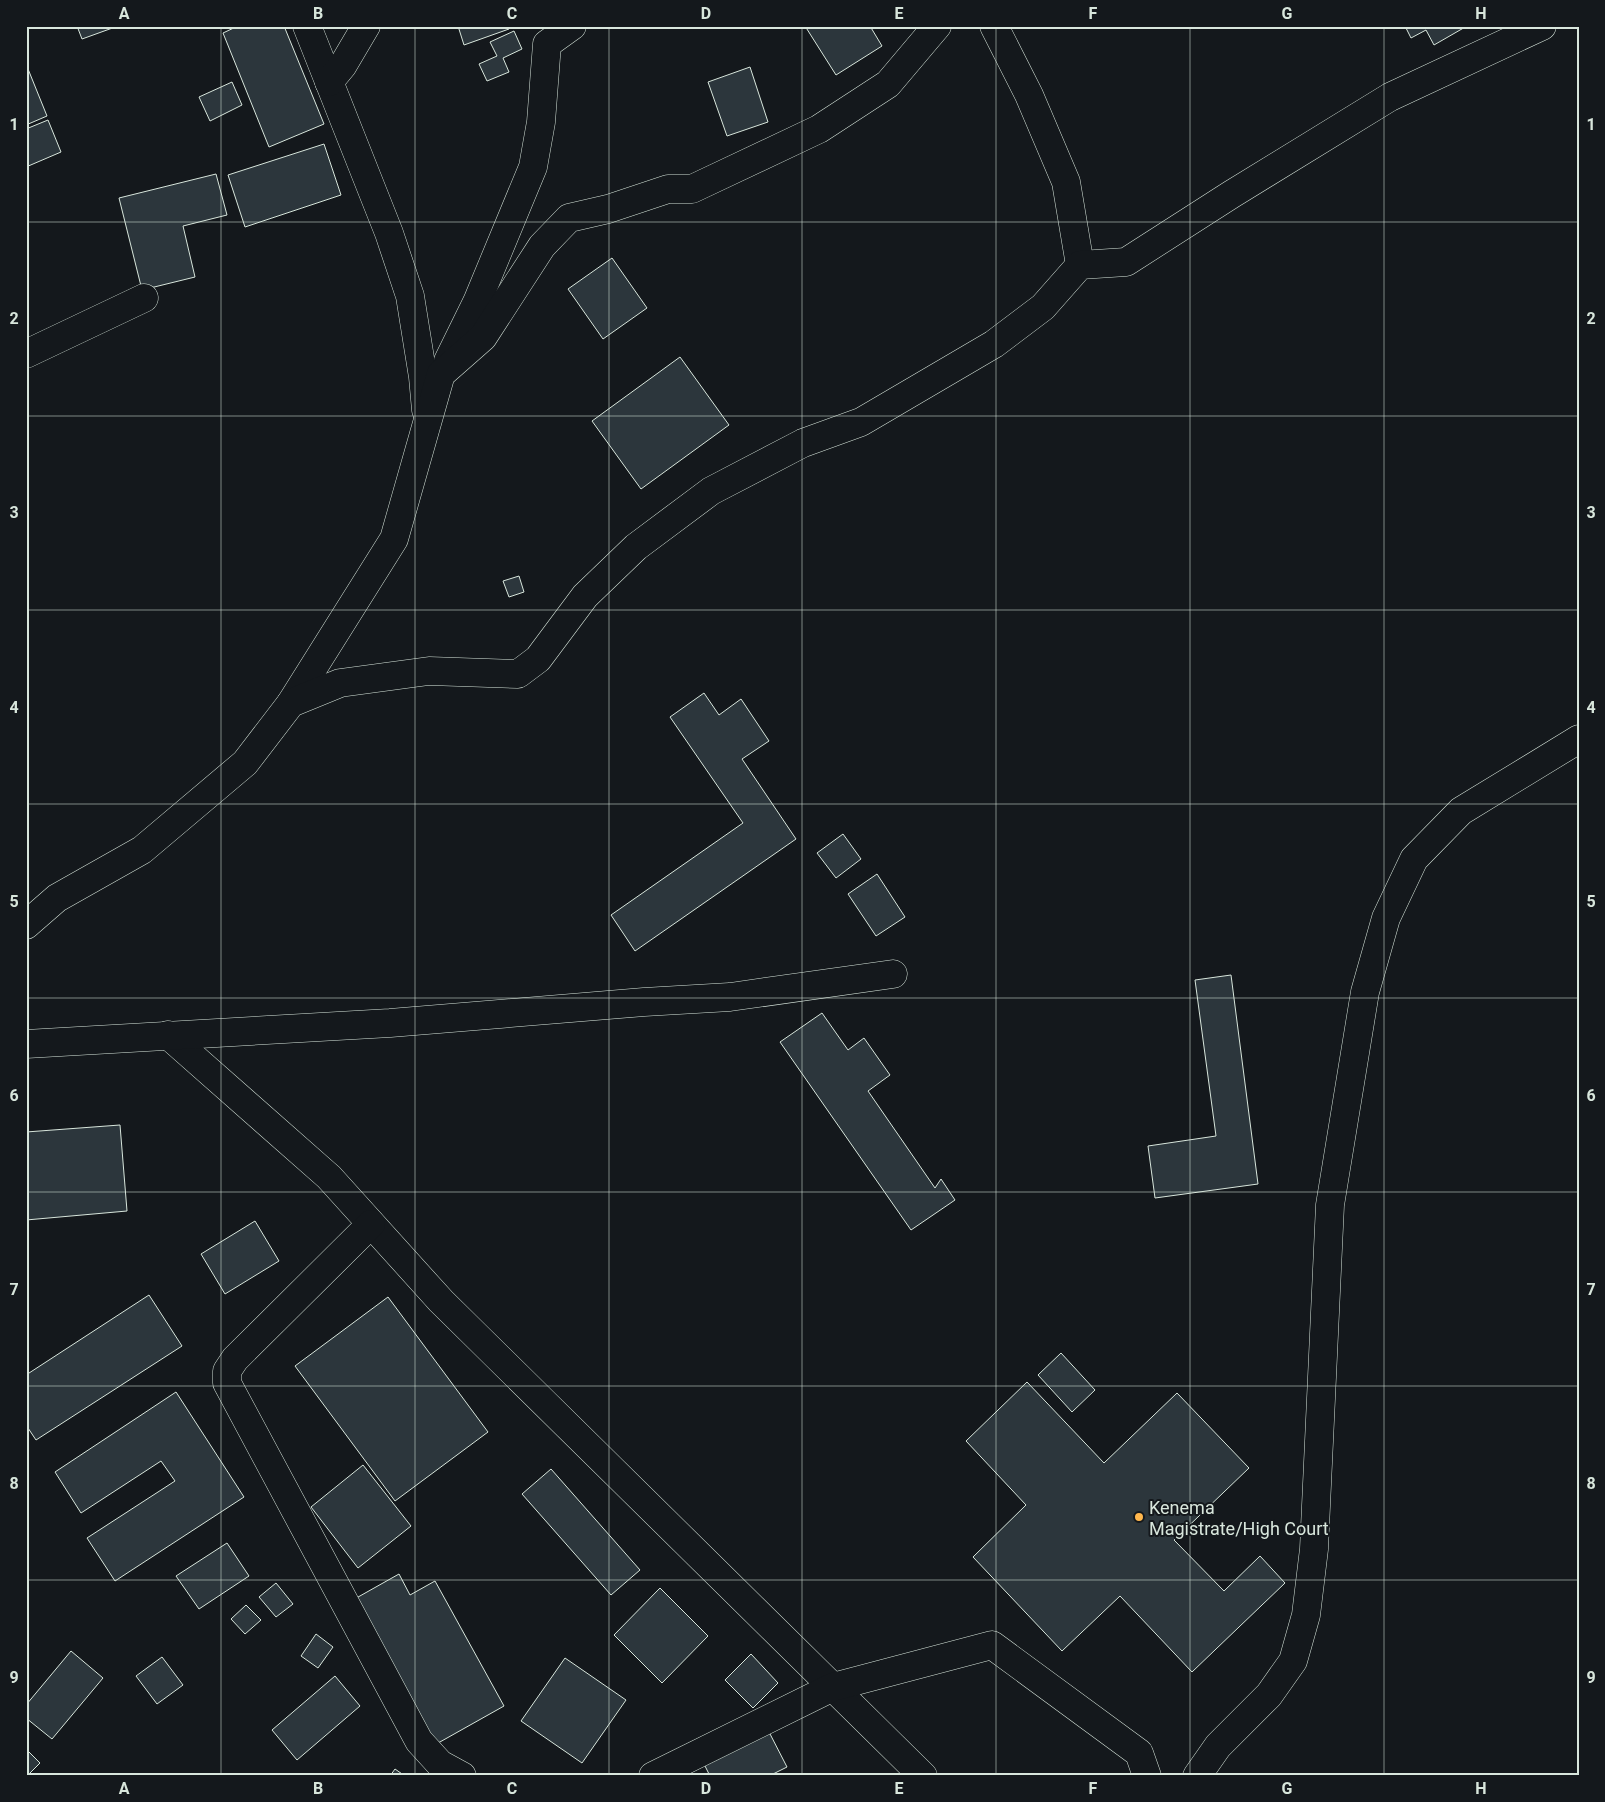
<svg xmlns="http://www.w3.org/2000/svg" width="1605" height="1802" font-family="Roboto,sans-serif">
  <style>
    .building { fill: #2c363c; stroke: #d8e6dc }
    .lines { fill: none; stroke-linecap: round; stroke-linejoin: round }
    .minor-casing { stroke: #d8e6dc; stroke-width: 29 }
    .minor { stroke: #14181c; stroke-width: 28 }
    .grid { fill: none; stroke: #d8e6dc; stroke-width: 1; stroke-opacity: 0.55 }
    .poi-dot { fill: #ffb74d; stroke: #14181c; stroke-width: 2 }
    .labels { text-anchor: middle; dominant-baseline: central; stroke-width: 4; stroke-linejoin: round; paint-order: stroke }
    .poi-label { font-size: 18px; fill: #d8e6dc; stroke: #14181c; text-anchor: start }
    .neatline { fill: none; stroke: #d8e6dc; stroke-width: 2 }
    .grid-label { font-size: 16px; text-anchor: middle; font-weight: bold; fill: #d8e6dc }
  </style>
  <rect width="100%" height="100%" fill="#14181c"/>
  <!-- building -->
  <g class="building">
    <polygon points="77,26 118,26 82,39"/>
    <polygon points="238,26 284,26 324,124 269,147 223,33"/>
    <polygon points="458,26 508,26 509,29 464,45"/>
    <polygon points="805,26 870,26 882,46 836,75"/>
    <polygon points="1405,26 1467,26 1434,45 1426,30 1411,38"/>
    <polygon points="514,31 522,49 503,58 509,72 487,81 479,64 497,56 490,42"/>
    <polygon points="26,64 47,116 26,125"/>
    <polygon points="750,67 768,122 727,136 708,82"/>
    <polygon points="232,82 242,105 210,121 199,97"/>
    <polygon points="48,120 61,152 26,167 26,129"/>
    <polygon points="324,144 341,195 245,227 228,175"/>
    <polygon points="216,174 227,215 183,226 195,277 142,290 119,198"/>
    <polygon points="612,258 647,308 603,339 568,289"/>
    <polygon points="680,357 729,425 641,489 592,421"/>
    <polygon points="519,576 524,592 509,597 503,581"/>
    <polygon points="704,693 719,715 741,699 769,741 742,759 796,839 635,951 611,915 743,823 670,717"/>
    <polygon points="843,834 861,859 836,878 817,853"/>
    <polygon points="877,874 905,917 876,936 848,894"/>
    <polygon points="1231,975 1258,1184 1155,1198 1148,1146 1216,1136 1195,980"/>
    <polygon points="822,1013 848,1050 864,1038 890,1075 868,1091 935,1188 941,1179 955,1200 911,1230 780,1042"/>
    <polygon points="120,1125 127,1211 26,1220 26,1132"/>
    <polygon points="255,1221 279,1261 225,1294 201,1254"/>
    <polygon points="149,1295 182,1346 36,1440 26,1425 26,1375"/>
    <polygon points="388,1297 488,1432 395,1501 295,1366"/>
    <polygon points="1061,1353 1095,1390 1072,1412 1038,1375"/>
    <polygon points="1027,1382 1104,1463 1177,1393 1249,1468 1174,1540 1224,1591 1260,1556 1285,1583 1192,1672 1120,1596 1062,1651 973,1557 1026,1505 966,1441"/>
    <polygon points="176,1392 244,1497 115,1581 87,1538 175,1481 161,1461 81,1513 55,1472"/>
    <polygon points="363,1465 411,1526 358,1568 311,1507"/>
    <polygon points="551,1469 640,1570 611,1595 522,1494"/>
    <polygon points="227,1543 249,1576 199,1609 176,1576"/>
    <polygon points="399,1574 410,1595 435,1581 504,1706 431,1747 351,1601"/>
    <polygon points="276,1583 293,1604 276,1617 259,1597"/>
    <polygon points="660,1588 708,1636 662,1683 614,1635"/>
    <polygon points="246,1605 261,1620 245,1634 231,1619"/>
    <polygon points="316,1634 333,1647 318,1668 301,1656"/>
    <polygon points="71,1651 103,1678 52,1739 26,1718 26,1705"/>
    <polygon points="751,1654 778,1683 753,1708 725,1680"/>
    <polygon points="162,1657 183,1685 157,1704 136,1676"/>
    <polygon points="565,1658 626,1700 582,1763 521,1721"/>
    <polygon points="335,1676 360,1706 297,1760 272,1730"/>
    <polygon points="768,1730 787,1767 769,1776 710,1776 704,1764"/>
    <polygon points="26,1749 40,1763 27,1776 26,1776"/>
    <polygon points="395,1769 405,1776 390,1776"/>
  </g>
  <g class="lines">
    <defs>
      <g id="minor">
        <polyline points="307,26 389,233 410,296 423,377 426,410"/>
        <polyline points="994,26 1029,95 1066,182 1080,265"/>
        <polyline points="329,82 343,65 366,26"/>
        <polyline points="26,354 144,298"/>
        <polyline points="448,361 477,302 533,167 541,122 547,44 572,26"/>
        <polyline points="291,703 394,539 441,374 483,337 542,246 569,218 608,209 668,189 692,189 819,129 888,84 937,26"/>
        <polyline points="26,925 57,898 142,850 245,763 291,703 340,683 429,671 518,674 538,659 585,596 636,547 711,491 803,443 861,422 994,344 1043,307 1080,265 1126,262 1232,194 1390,97 1542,26"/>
        <polyline points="168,1035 329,1177 441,1301 923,1776"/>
        <polyline points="26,1044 390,1023 644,1002 730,997 893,974"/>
        <polyline points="371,1224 235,1359 227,1371 227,1383 419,1741 440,1764 462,1776"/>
        <polyline points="653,1776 833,1687 992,1645 1139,1753 1147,1776"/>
        <polyline points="1197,1776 1218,1746 1269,1695 1293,1661 1306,1615 1314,1549 1330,1205 1365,992 1386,918 1414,859 1461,811 1579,739"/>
      </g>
    </defs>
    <!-- minor casing -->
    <use href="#minor" class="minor-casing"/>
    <!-- minor -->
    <use href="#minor" class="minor"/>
  </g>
  <!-- grid -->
  <path class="grid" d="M221,26v1750M415,26v1750M609,26v1750M802,26v1750M996,26v1750M1190,26v1750M1384,26v1750M26,222h1553M26,416h1553M26,610h1553M26,804h1553M26,998h1553M26,1192h1553M26,1386h1553M26,1580h1553"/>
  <!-- markers -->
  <circle class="poi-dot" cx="1139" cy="1517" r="5"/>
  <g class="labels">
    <!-- poi labels -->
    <g class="poi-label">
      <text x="1149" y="1507">Kenema<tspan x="1149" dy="21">Magistrate/High Court</tspan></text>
    </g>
  </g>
  <!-- border -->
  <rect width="1605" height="1802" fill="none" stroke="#14181c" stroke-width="55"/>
  <rect x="28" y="28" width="1550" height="1746" class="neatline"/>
  <g class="grid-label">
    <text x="124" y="19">A</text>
    <text x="318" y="19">B</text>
    <text x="512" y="19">C</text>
    <text x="706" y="19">D</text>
    <text x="899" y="19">E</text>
    <text x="1093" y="19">F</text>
    <text x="1287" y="19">G</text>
    <text x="1481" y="19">H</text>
    <text x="14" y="130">1</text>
    <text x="1591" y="130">1</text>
    <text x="14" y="324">2</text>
    <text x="1591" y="324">2</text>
    <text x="14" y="518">3</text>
    <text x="1591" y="518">3</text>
    <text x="14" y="713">4</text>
    <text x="1591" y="713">4</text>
    <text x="14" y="907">5</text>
    <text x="1591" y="907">5</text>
    <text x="14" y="1101">6</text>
    <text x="1591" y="1101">6</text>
    <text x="14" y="1295">7</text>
    <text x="1591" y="1295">7</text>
    <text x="14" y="1489">8</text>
    <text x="1591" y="1489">8</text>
    <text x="14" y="1683">9</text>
    <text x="1591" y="1683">9</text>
    <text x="124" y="1794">A</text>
    <text x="318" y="1794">B</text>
    <text x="512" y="1794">C</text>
    <text x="706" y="1794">D</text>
    <text x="899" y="1794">E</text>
    <text x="1093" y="1794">F</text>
    <text x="1287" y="1794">G</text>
    <text x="1481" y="1794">H</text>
  </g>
</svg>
